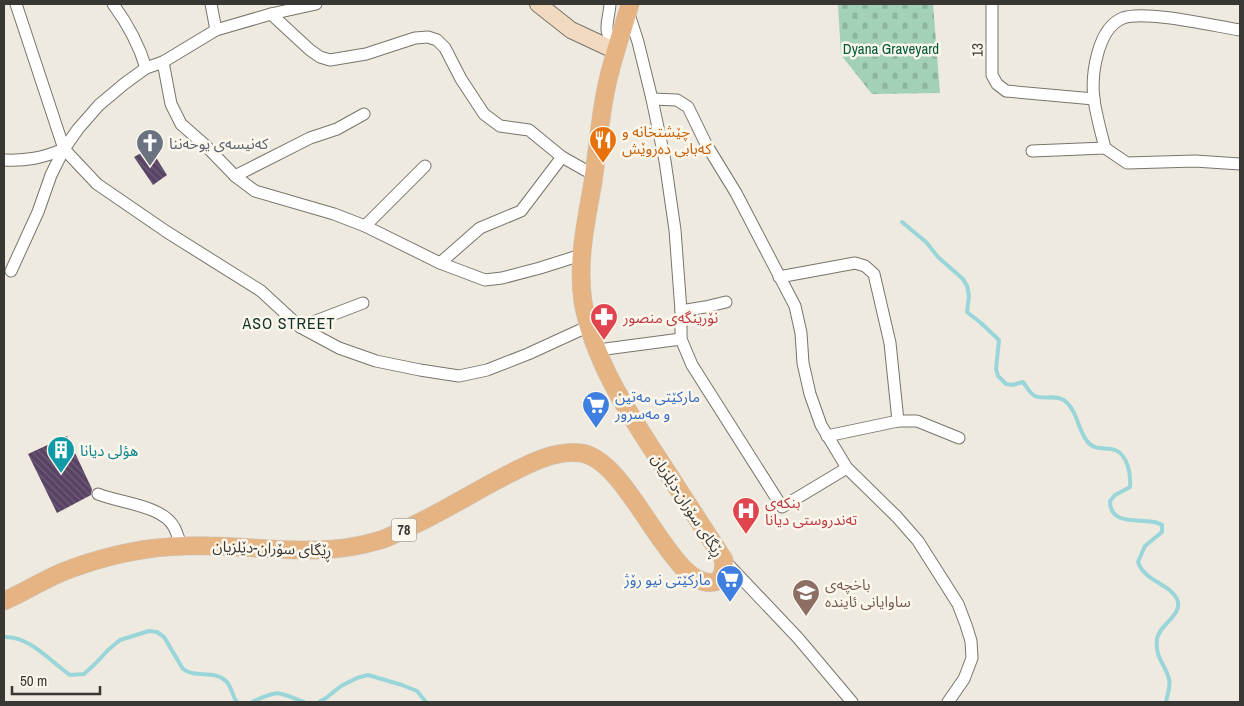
<svg xmlns="http://www.w3.org/2000/svg" width="1244" height="706" font-family="'Archivo Narrow','Noto Sans Arabic',sans-serif">
  <style>
    .cemetery { fill: url(#cemetery-stones) }
    .lines { fill: none; stroke-linecap: round; stroke-linejoin: round }
    .stream { stroke: #9ad6d9; stroke-width: 4 }
    .building { fill: url(#building-back-hatch) }
    .street-casing { stroke: #78756b; stroke-width: 13 }
    .secondary-casing { stroke: #78756b; stroke-width: 18 }
    .primary-casing { stroke: #cbcbca; stroke-width: 19 }
    .street { stroke: #fff; stroke-width: 11 }
    .secondary { stroke: #f2dac1; stroke-width: 16 }
    .primary { stroke: #e5b482; stroke-width: 18 }
    .labels { text-anchor: middle; dominant-baseline: central; stroke-width: 5; stroke-linejoin: round; paint-order: stroke }
    .shield { fill: #fbf7ec; stroke: #72716a; stroke-width: 1 }
    .shield-label { font-size: 14px; font-weight: bold; fill: #383733 }
    .park-label { font-size: 15px; fill: #035b3b; stroke: #fbf7ec }
    .street-label { font-size: 15px; fill: #383733; stroke: #fbf7ec }
    .food-label { font-size: 15px; fill: #c56008; stroke: #fbf7ec; text-anchor: start }
    .worship-label { font-size: 15px; fill: #5b616d; stroke: #fbf7ec; text-anchor: start }
    .health-label { font-size: 15px; fill: #be3a42; stroke: #fbf7ec; text-anchor: start }
    .shop-label { font-size: 15px; fill: #366cbe; stroke: #fbf7ec; text-anchor: start }
    .culture-label { font-size: 15px; fill: #0d838f; stroke: #fbf7ec; text-anchor: start }
    .education-label { font-size: 15px; fill: #785e54; stroke: #fbf7ec; text-anchor: start }
    .neighbourhood-label { font-size: 16px; letter-spacing: 1px; fill: #14332b; stroke: #fbf7ec }
  </style>
  <defs>
    <pattern id="cemetery-stones" width="16" height="16" patternUnits="userSpaceOnUse" patternTransform="scale(1.25)"><rect width="16" height="16" fill="#a3d1b8"/><path d="M2 7V4a2 2 0 0 1 4 0v3zM10 15v-3a2 2 0 0 1 4 0v3z" fill="#8db49f"/></pattern>
    <pattern id="building-back-hatch" width="6" height="6" patternUnits="userSpaceOnUse" patternTransform="scale(1.25)"><rect width="6" height="6" fill="#594365"/><path d="M-1 5l2 2M0 0l6 6M5-1l2 2" fill="none" stroke="#6e5d78"/></pattern>
  </defs>
  <rect width="100%" height="100%" fill="#eeeadf"/>
  <!-- cemetery -->
  <polygon class="cemetery" points="838,4 933,4 940,93 872,94 841,55"/>
  <g class="lines">
    <!-- stream -->
    <g class="stream">
      <path d="M902,222l24,20 12,15 25,22 4,7 2,10 -2,16 14,11 18,17 -3,29 2,7 8,8 6,1 11,-3c4,5 6,11 12,14 9,4 23,-2 30,5 12,9 13,29 22,40 7,10 18,6 28,9 13,5 16,25 15,37l-15,8 -5,6c0,29 38,14 52,24v7l-17,14 -7,16c7,20 31,21 39,37 7,16 -18,25 -20,40 -2,20 8,24 12,40 2,8 -2,16 -3,23"/>
      <path d="M4,637c26,-1 46,24 66,38l14,-1 12,-11 12,-13 12,-10 29,-9 8,1 7,5 19,32c13,10 30,0 43,12 6,6 6,15 11,21"/>
      <path d="M252,702c27,-13 25,-10 52,0"/>
      <polyline points="319,702 326,698 341,686 357,678 368,675 402,685 417,691 426,702"/>
    </g>
  </g>
  <!-- building -->
  <g class="building">
    <polygon points="150,148 167,175 153,185 134,157"/>
    <polygon points="67,436 92,489 91,495 57,513 28,454"/>
  </g>
  <g class="lines">
    <defs>
      <g id="street">
        <polyline points="16,4 64,149 97,184 167,232 261,291 300,327 339,348 376,361 420,370 459,376 487,370 528,354 589,326"/>
        <path d="M113,4c14,19 26,41 33,64"/>
        <polyline points="211,4 216,30"/>
        <path d="M610,4c-1,18 -10,29 8,42"/>
        <polyline points="992,4 992,75 997,84 1006,91 1094,99"/>
        <polyline points="628,11 638,42 652,99 665,161 675,230 681,311 681,339 692,365 782,507 847,468"/>
        <polyline points="271,14 310,50 320,57 330,60 366,54 415,38 428,37 437,40 445,48 461,79 484,114 500,126 529,130 562,157 594,175"/>
        <path d="M1240,30c-26,-4 -94,-20 -117,-12 -26,10 -32,58 -29,81 2,16 7,33 11,49l22,15 68,-2 45,3"/>
        <polyline points="163,62 171,104 181,124 206,146 235,176 255,191 334,214 365,226 440,263 485,280 502,278 540,268 581,255"/>
        <polyline points="652,99 677,100 688,107 706,144 736,193 795,306 801,333 803,363 810,394 821,425 847,468 897,517 918,541 958,604 966,625 971,641 972,658 964,679 948,702"/>
        <polyline points="1032,151 1105,148"/>
        <path d="M4,160c23,1 38,-2 60,-11"/>
        <polyline points="235,176 310,138 337,129 364,114"/>
        <polyline points="365,226 425,166"/>
        <polyline points="440,263 480,228 521,211 562,157"/>
        <polyline points="11,271 38,212 51,175 64,149 78,129 99,105 124,84 146,68 163,62 216,30 271,14 316,4"/>
        <polyline points="779,277 855,263 865,266 874,274 890,343 898,421 827,436"/>
        <polyline points="681,311 705,307 726,302"/>
        <polyline points="300,327 363,303"/>
        <polyline points="598,350 681,339"/>
        <polyline points="898,421 917,421 959,438"/>
        <path d="M98,494c21,9 64,11 76,33 3,6 5,13 8,19"/>
        <polyline points="724,560 798,638 852,702"/>
      </g>
      <polyline id="secondary" points="538,4 571,30 616,51"/>
      <path id="primary" d="M4,601c23,-10 45,-25 69,-33 36,-13 73,-21 111,-22 64,-3 130,14 193,-5 9,-2 18,-7 26,-11 35,-15 67,-36 100,-53 23,-12 50,-27 77,-24 51,5 93,146 138,128l5,-8 1,-13c-22,-34 -44,-68 -66,-102 -31,-47 -65,-99 -75,-156 -6,-41 3,-80 10,-120 5,-34 7,-69 15,-102 6,-26 15,-51 22,-76"/>
    </defs>
    <!-- street casing -->
    <use href="#street" class="street-casing"/>
    <!-- secondary casing -->
    <use href="#secondary" class="secondary-casing"/>
    <!-- primary casing -->
    <use href="#primary" class="primary-casing"/>
    <!-- street -->
    <use href="#street" class="street"/>
    <!-- secondary -->
    <use href="#secondary" class="secondary"/>
    <!-- primary -->
    <use href="#primary" class="primary"/>
  </g>
  <!-- icons -->
  <defs>
    <symbol id="restaurant-pin" viewBox="-11 -11 22 30"><path d="M0 17L-7.5 6A9.5 9.5 0 1 1 7.5 6Z" fill="#e8710a" stroke="#fbf7ec"/><path d="M-5-6h1v4h1v-4h1v4h1v-4h1v5L-1.5 .5V6h-2V.5L-5-1ZM5-6V6H3V1.5H1.5Q1.5-4 5-6Z" fill="#fff"/></symbol>
    <symbol id="church-pin" viewBox="-11 -11 22 30"><path d="M0 17L-7.5 6A9.5 9.5 0 1 1 7.5 6Z" fill="#6b7280" stroke="#fbf7ec"/><path d="M-1.2-6h2.4v3.5h3.3v2.4h-3.3V6h-2.4V-.1h-3.3v-2.4h3.3Z" fill="#fff"/></symbol>
    <symbol id="pharmacy-pin" viewBox="-11 -11 22 30"><path d="M0 17L-7.5 6A9.5 9.5 0 1 1 7.5 6Z" fill="#e0444e" stroke="#fbf7ec"/><path d="M-2-6h4v4h4v4h-4v4h-4v-4h-4v-4h4Z" fill="#fff"/></symbol>
    <symbol id="supermarket-pin" viewBox="-11 -11 22 30"><path d="M0 17L-7.5 6A9.5 9.5 0 1 1 7.5 6Z" fill="#3f7fe0" stroke="#fbf7ec"/><path d="M-6-5.5h2.5l.6 2H6L4.5 2H-2.5L-4.4-4H-6ZM-1.5 3.2a1.3 1.3 0 1 0 .1 0ZM3 3.2a1.3 1.3 0 1 0 .1 0Z" fill="#fff"/></symbol>
    <symbol id="building-pin" viewBox="-11 -11 22 30"><path d="M0 17L-7.5 6A9.5 9.5 0 1 1 7.5 6Z" fill="#0f9aa8" stroke="#fbf7ec"/><path d="M-4-6H4V6H1V3H-1V6H-4ZM-2.5-4.3h1.7v1.8h-1.7ZM.8-4.3h1.7v1.8H.8ZM-2.5-1h1.7V.8h-1.7ZM.8-1h1.7V.8H.8Z" fill="#fff"/></symbol>
    <symbol id="hospital-pin" viewBox="-11 -11 22 30"><path d="M0 17L-7.5 6A9.5 9.5 0 1 1 7.5 6Z" fill="#e0444e" stroke="#fbf7ec"/><path d="M-5-5h3v3.5h4V-5h3V5h-3V1.5h-4V5h-3Z" fill="#fff"/></symbol>
    <symbol id="school-pin" viewBox="-11 -11 22 30"><path d="M0 17L-7.5 6A9.5 9.5 0 1 1 7.5 6Z" fill="#8d6e63" stroke="#fbf7ec"/><path d="M0-5L7-2L0 1L-7-2ZM-4 1L0 2.5L4 1V4Q0 6-4 4Z" fill="#fff"/></symbol>
  </defs>
  <g fill-rule="evenodd">
    <use href="#restaurant-pin" x="587" y="124" width="32" height="43"/>
    <use href="#church-pin" x="134" y="127" width="32" height="43"/>
    <use href="#pharmacy-pin" x="588" y="301" width="32" height="43"/>
    <use href="#supermarket-pin" x="580" y="389" width="32" height="43"/>
    <use href="#building-pin" x="45" y="434" width="32" height="43"/>
    <use href="#hospital-pin" x="730" y="495" width="32" height="43"/>
    <use href="#supermarket-pin" x="714" y="563" width="32" height="43"/>
    <use href="#school-pin" x="790" y="577" width="32" height="43"/>
  </g>
  <g class="labels">
    <!-- shield labels -->
    <rect class="shield" x="391.5" y="518.5" width="25" height="23" rx="4"/>
    <g class="shield-label">
      <text x="404" y="530">78</text>
    </g>
    <!-- park labels -->
    <g class="park-label">
      <text x="891" y="48">Dyana Graveyard</text>
    </g>
    <!-- street labels -->
    <g class="street-label">
      <text transform="translate(977 50) rotate(-89)">13</text>
      <text transform="translate(688 505) rotate(57)">ڕێگای سۆران-دێلزیان</text>
      <text transform="translate(272 548) rotate(2)">ڕێگای سۆران-دێلزیان</text>
    </g>
    <!-- food labels -->
    <g class="food-label">
      <text x="622" y="131">چێشتخانە و<tspan x="622" dy="17">کەبابی دەروێش</tspan></text>
    </g>
    <!-- worship labels -->
    <g class="worship-label">
      <text x="169" y="143">کەنیسەی یوحەننا</text>
    </g>
    <!-- health labels -->
    <g class="health-label">
      <text x="623" y="317">نۆرینگه‌ی منصور</text>
      <text x="765" y="502">بنکەی<tspan x="765" dy="17">تەندروستی دیانا</tspan></text>
    </g>
    <!-- shop labels -->
    <g class="shop-label">
      <text x="615" y="396">مارکێتی مەتین<tspan x="615" dy="17">و مەسرور</tspan></text>
      <text x="711" y="579" text-anchor="end">مارکێتی نیو رۆژ</text>
    </g>
    <!-- culture labels -->
    <g class="culture-label">
      <text x="80" y="450">هؤلى ديانا</text>
    </g>
    <!-- education labels -->
    <g class="education-label">
      <text x="825" y="584">باخچەی<tspan x="825" dy="17">ساوایانی ئایندە</tspan></text>
    </g>
    <!-- neighbourhood labels -->
    <g class="neighbourhood-label">
      <text x="289" y="323">ASO STREET</text>
    </g>
  </g>
  <!-- border -->
  <rect width="1244" height="706" fill="none" stroke="#383733" stroke-width="10"/>
  <!-- scale -->
  <path d="M12 686v8h88v-8" fill="none" stroke="#383733" stroke-width="2.5"/>
  <text x="20" y="686" font-size="15" fill="#383733" stroke="#fbf7ec" stroke-width="4" paint-order="stroke">50 m</text>
</svg>
